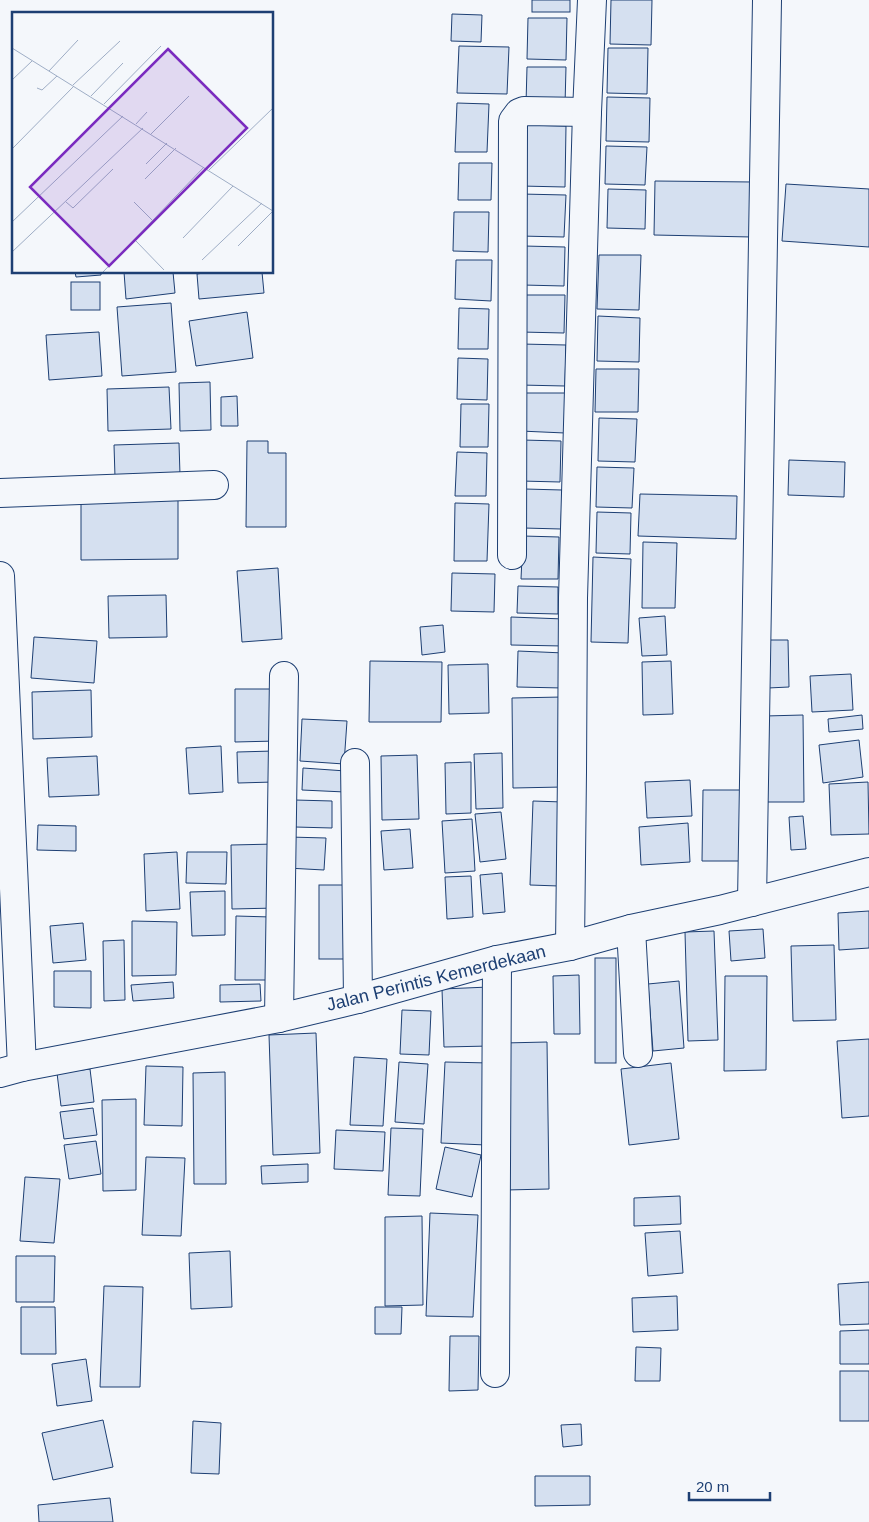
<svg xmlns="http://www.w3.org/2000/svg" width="869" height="1522" font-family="Arial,sans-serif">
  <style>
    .building { fill: #d5e0f0; stroke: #1d3f73 }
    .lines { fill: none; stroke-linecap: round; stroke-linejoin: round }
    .minor-casing { stroke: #1d3f73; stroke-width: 30 }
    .minor { stroke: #f4f7fb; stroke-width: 28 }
    .labels { text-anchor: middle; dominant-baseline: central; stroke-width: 4; stroke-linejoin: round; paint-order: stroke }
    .street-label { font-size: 18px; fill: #1d3f73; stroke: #f4f7fb }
    .inset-road { fill: none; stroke: #9eadc5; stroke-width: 1 }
    .view { fill: #7b2cbf; fill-opacity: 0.15; stroke: #7b2cbf; stroke-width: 2.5 }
    .inset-edge { fill: none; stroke: #1d3f73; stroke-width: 2.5 }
  </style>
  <rect width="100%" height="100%" fill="#f4f7fb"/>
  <!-- building -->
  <g class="building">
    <rect x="532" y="0" width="38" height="12"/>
    <polygon points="611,0 652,0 651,45 610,44"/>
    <polygon points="452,14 482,15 481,42 451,41"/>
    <polygon points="528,18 567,18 566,60 527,59"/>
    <polygon points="459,46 509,47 507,94 457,93"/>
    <polygon points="608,48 648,48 647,94 607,93"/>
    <polygon points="527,67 566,67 565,105 526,104"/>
    <polygon points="607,97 650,98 649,142 606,141"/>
    <polygon points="457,103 489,104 487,152 455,152"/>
    <polygon points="522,125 566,126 565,187 521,186"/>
    <polygon points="606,146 647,147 645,185 605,184"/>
    <polygon points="459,163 492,163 491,200 458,200"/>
    <polygon points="655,181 753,182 752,237 654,235"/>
    <polygon points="786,184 869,189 869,247 782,241"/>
    <polygon points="608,189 646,190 645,229 607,228"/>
    <polygon points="521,194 566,195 564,237 520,236"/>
    <polygon points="454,212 489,212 488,252 453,251"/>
    <polygon points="524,246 565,247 564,286 523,285"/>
    <polygon points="599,255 641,255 639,310 597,309"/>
    <polygon points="456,260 492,260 491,301 455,299"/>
    <polygon points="75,272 101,272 101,275 76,277"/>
    <polygon points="124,272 173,272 175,293 126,299"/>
    <polygon points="210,272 262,272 264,293 199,299 197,274"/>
    <rect x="71" y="282" width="29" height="28"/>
    <polygon points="522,295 565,295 564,333 521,332"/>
    <polygon points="171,303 176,372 122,376 117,307"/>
    <polygon points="459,308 489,309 488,349 458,349"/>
    <polygon points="247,312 253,358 196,366 189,321"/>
    <polygon points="598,316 640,318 639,362 597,361"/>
    <polygon points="99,332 102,376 49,380 46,335"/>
    <polygon points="521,344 566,345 565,386 520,385"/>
    <polygon points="458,358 488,359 487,400 457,399"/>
    <polygon points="596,369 639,369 638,412 595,412"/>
    <polygon points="210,382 211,430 180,431 179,383"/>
    <polygon points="169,387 171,429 108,431 107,389"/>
    <polygon points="521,393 566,393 565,433 520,431"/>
    <polygon points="237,396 238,426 221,426 221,397"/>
    <polygon points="461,404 489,404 488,447 460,447"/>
    <polygon points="599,418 637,419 635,462 598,461"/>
    <polygon points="522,440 561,441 560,482 521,481"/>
    <polygon points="247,441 268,441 268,453 286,453 286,527 246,527"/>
    <polygon points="179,443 180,475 115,477 114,445"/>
    <polygon points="457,452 487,453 486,496 455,496"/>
    <polygon points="789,460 845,462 844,497 788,495"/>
    <polygon points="597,467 634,468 632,508 596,507"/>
    <polygon points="525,489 562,490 561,529 524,528"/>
    <polygon points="640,494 737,496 736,539 638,536"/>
    <polygon points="81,498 178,498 178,559 81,560"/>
    <polygon points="455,503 489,504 487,561 454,561"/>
    <polygon points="597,512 631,513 630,554 596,553"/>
    <polygon points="523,536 559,537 558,579 521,579"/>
    <polygon points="643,542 677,543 675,608 642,608"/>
    <polygon points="593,557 631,559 628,643 591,642"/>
    <polygon points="278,568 282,639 242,642 237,571"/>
    <polygon points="452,573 495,574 494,612 451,611"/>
    <polygon points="518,586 558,587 558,614 517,613"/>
    <polygon points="166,595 167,637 109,638 108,596"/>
    <polygon points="665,616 667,655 642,656 639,618"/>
    <polygon points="511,617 564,619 563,646 511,645"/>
    <polygon points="443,625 445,652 422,655 420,627"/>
    <polygon points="34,637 97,641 94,683 31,678"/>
    <polygon points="767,640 788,640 789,687 768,688"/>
    <polygon points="518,651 564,653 563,688 517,687"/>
    <polygon points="370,661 442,662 441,722 369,722"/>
    <polygon points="671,661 673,714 643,715 642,662"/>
    <polygon points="488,664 489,713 449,714 448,665"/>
    <polygon points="851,674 853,710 812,712 810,676"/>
    <polygon points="235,689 277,689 277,741 235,742"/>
    <polygon points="91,690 92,737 33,739 32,692"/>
    <polygon points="562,697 563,787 513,788 512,698"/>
    <polygon points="803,715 804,802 765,802 765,716"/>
    <polygon points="862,715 863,729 829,732 828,719"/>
    <polygon points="302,719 347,721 344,764 300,761"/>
    <polygon points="859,740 863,777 823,783 819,745"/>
    <polygon points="221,746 223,792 189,794 186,748"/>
    <polygon points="274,751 274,782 238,783 237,752"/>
    <polygon points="502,753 503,808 476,809 474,754"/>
    <polygon points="417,755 419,819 382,820 381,756"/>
    <polygon points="97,756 99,795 49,797 47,758"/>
    <polygon points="471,762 471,813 446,814 445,763"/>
    <polygon points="303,768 346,771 345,792 302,790"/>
    <polygon points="690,780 692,816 647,818 645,782"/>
    <polygon points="868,782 869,834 831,835 829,784"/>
    <polygon points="703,790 740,790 739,861 702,861"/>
    <polygon points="295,800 332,801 332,828 295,827"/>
    <polygon points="533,801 563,802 559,886 530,885"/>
    <polygon points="501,812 506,859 480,862 475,814"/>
    <polygon points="803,816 806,849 791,850 789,817"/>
    <polygon points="472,819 475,871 445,873 442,821"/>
    <polygon points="688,823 690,862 641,865 639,827"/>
    <polygon points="38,825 76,826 76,851 37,850"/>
    <polygon points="410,829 413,868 384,870 381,831"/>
    <polygon points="289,837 326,838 324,870 287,868"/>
    <polygon points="276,844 277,908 232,909 231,845"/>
    <polygon points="177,852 180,909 146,911 144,854"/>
    <polygon points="187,852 227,852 226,884 186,883"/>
    <polygon points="502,873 505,912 483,914 480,875"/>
    <polygon points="471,876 473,917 447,919 445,877"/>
    <rect x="319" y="885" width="26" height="74"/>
    <polygon points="225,891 225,935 192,936 190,892"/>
    <polygon points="869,911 869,948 839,950 838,913"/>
    <polygon points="236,916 271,917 270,980 235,980"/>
    <polygon points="132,921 177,922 176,975 132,976"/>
    <polygon points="83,923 86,960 53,963 50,926"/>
    <polygon points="763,929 765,958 731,961 729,931"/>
    <polygon points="714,931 718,1040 688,1041 685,932"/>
    <polygon points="124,940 125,1000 104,1001 103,941"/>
    <polygon points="834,945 836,1020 793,1021 791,946"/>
    <rect x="595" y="958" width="21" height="105"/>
    <polygon points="54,971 91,971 91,1008 54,1007"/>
    <polygon points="579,975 580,1034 554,1034 553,976"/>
    <polygon points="725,976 767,976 766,1070 724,1071"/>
    <polygon points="679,981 684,1048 653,1051 648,984"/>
    <polygon points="173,982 174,998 133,1001 131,985"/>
    <polygon points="260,984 261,1001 220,1002 220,985"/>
    <polygon points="489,987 490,1046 444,1047 442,989"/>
    <polygon points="402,1010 431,1011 429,1055 400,1054"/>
    <polygon points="316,1033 320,1153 273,1155 269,1035"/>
    <polygon points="869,1039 869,1116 842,1118 837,1041"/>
    <polygon points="547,1042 549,1189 506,1190 504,1043"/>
    <polygon points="354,1057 387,1059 383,1126 350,1125"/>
    <polygon points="399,1062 428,1064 424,1124 395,1122"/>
    <polygon points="445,1062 490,1063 486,1145 441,1143"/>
    <polygon points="671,1063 679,1139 629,1145 621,1069"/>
    <polygon points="146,1066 183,1067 182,1126 144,1125"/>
    <polygon points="90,1069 94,1102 61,1106 57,1073"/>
    <polygon points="225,1072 226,1184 194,1184 193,1073"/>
    <polygon points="136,1099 136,1190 103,1191 102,1100"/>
    <polygon points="93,1108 97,1135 64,1139 60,1112"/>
    <polygon points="391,1128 423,1129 420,1196 388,1195"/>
    <polygon points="336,1130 385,1132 383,1171 334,1169"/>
    <polygon points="96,1141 101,1174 69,1179 64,1145"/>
    <polygon points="445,1147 481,1155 472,1197 436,1189"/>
    <polygon points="146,1157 185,1158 181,1236 142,1235"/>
    <polygon points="308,1164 308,1182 262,1184 261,1166"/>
    <polygon points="25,1177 60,1179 54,1243 20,1241"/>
    <polygon points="680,1196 681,1224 634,1226 634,1198"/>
    <polygon points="430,1213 478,1215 473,1317 426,1316"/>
    <polygon points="422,1216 423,1305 385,1306 385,1217"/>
    <polygon points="680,1231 683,1273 648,1276 645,1233"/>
    <polygon points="230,1251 232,1307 191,1309 189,1253"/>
    <polygon points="16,1256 55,1256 54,1302 16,1302"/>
    <polygon points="869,1282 869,1324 840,1325 838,1284"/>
    <polygon points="104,1286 143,1287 140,1387 100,1387"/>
    <polygon points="677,1296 678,1330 633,1332 632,1298"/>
    <polygon points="21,1307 55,1307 56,1354 21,1354"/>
    <polygon points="375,1307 402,1307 401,1334 375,1334"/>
    <polygon points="869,1330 869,1364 840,1364 840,1331"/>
    <polygon points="450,1336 479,1336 478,1390 449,1391"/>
    <polygon points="636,1347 661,1348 660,1381 635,1381"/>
    <polygon points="86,1359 92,1401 57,1406 52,1364"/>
    <rect x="840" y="1371" width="29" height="50"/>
    <polygon points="103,1420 113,1467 53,1480 42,1433"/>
    <polygon points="193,1421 221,1423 219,1474 191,1473"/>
    <polygon points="581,1424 582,1445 563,1447 561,1425"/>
    <polygon points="535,1476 590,1476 590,1505 535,1506"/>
    <polygon points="110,1498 113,1522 39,1522 38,1505"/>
  </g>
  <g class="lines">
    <defs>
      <g id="minor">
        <polyline points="0,493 214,485"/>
        <polyline points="512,555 513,121 519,113 524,111 587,112"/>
        <polyline points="0,576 22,1067"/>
        <polyline points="355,763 358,999"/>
        <polyline points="752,902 767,0"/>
        <polyline points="631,929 638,1053"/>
        <polyline points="570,946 572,772 573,598 587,112 592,0"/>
        <polyline points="279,1018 284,676"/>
        <polyline points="0,1073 22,1067 279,1018 358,999 497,960 570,946 631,929 720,910 869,872"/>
        <polyline points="495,1373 497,960"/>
      </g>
    </defs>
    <!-- minor casing -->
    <use href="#minor" class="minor-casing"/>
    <!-- minor -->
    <use href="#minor" class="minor"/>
  </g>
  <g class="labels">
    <!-- street labels -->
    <g class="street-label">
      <text transform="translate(436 978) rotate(-14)">Jalan Perintis Kemerdekaan</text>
    </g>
  </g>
  <!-- overview -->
  <g transform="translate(12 12)">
    <rect width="261" height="261" fill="#f4f7fb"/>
    <path class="inset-road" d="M0,36l261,163 -35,35M37,59l29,-31M0,68l20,-19M61,73l47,-44M25,76l5,2 15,-14M79,84l32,-33M92,92l57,-58M124,112l11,-12M139,122l38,-38M0,137l62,-63M134,152l21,-21M197,158l64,-62M133,167l31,-31M54,190l7,6 40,-39M122,190l20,20M0,210l111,-106M171,226l50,-52M124,229l28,29M0,240l131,-124M190,248l60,-57M91,260l101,-105"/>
    <path class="view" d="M156,37l79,79 -138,138 -79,-79z"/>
    <rect width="261" height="261" class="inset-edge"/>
  </g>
  <!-- scale -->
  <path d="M689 1492v8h81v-8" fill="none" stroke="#1d3f73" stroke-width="2.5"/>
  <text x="696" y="1492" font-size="15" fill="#1d3f73" stroke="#f4f7fb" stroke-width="4" paint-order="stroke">20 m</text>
</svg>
